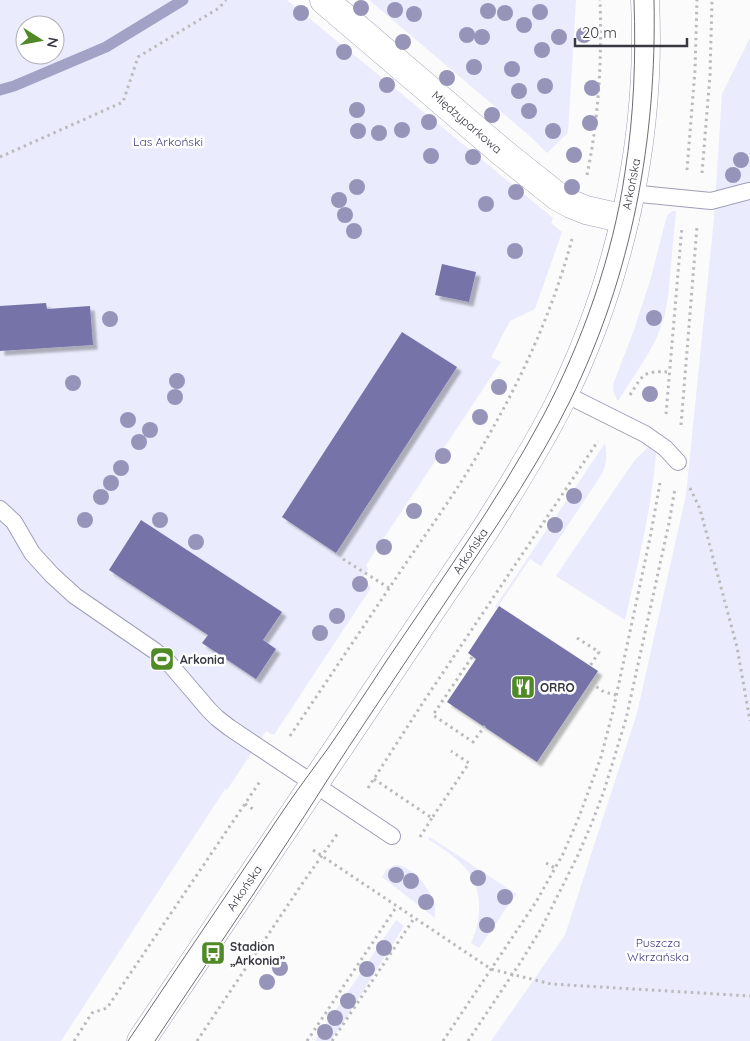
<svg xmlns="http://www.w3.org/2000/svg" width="750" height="1041" font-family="Quicksand,sans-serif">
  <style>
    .green { fill: #eaebfc; fill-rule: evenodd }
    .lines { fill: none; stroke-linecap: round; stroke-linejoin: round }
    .stream { stroke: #a2a2c6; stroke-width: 11 }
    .building { fill: #7473a8; filter: url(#shadow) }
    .lane-casing { stroke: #9e9eb8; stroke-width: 18 }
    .street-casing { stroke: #9e9eb8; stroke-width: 29 }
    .secondary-casing { stroke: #9e9eb8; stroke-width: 29 }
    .path { stroke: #bbbbbe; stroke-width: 3; stroke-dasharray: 2.5 4; stroke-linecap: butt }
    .lane { stroke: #fff; stroke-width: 16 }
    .street { stroke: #fff; stroke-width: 28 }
    .secondary { stroke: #fff; stroke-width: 28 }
    .tram { stroke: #6c6c74; stroke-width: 1 }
    .tree { fill: #9794ba }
    .labels { text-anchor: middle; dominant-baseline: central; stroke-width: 5; stroke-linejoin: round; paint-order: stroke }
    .street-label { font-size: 12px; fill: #383843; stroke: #fff }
    .park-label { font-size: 12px; fill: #464084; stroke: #fff }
    .poi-label { font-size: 12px; font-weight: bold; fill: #383843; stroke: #fff; text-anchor: start }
  </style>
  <defs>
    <filter id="shadow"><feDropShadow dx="4.5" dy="4.5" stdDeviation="1" flood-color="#0004"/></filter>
  </defs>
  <rect width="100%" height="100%" fill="#fbfbfb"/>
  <!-- green -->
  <g class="green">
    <path d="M0,0h287l266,218 -2,5 11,9 -27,77 -25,12 -19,36 10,5 -135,203 2,4 -5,8 8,11 -97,147 -8,-4 -39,59 -2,-1 -164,252h-61zM25,25h30v30h-30z"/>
    <polygon points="369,0 576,0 568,133 547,153 532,138"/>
    <polygon points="750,38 750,1041 491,1041 565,935 637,713 686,495 714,218 722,94"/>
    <path d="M673,211h3l-8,87 -4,20 -7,19 -9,17 -30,47c-4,-6 -6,-12 -4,-19l20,-52 17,-52 15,-59 2,-5z"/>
    <path d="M605,443c2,10 2,21 -3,31l-61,92 -11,-7 -33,49 -2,-1z"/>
    <path d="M648,447l8,6c-4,57 -19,112 -31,167l-69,-44 69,-102 10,-14z"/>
    <path d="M430,837l86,57 -37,54 -8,-5c10,-21 12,-49 -1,-69 -10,-15 -27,-25 -42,-35z"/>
    <path d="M395,865c18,0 36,25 40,41 0,4 0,8 0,12l-53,-41 5,-8z"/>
    <polygon points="396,920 404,926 345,1020 330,1041 315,1041"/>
  </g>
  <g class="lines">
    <!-- stream -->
    <polyline class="stream" points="0,90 14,86 106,47 183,0"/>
  </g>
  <!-- building -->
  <g class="building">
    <polygon points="442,264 476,272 469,302 435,295"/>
    <polygon points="46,303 47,309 90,306 93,345 0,351 0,306"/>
    <polygon points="402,332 457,367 336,553 282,517"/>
    <polygon points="141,520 282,612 263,640 276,649 256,679 202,643 208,635 109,570"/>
    <polygon points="499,606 598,671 537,762 447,702 476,659 468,653"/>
  </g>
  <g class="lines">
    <defs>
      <g id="lane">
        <polyline points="630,193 711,201 749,191"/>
        <polyline points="563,393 645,434 665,448 678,462"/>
        <polyline points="0,509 14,522 32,553 52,575 75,596 155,651 168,662 209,710 217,718 230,728 392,836"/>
      </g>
      <polyline id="street" points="324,0 503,153 557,196 571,204 586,210 625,219"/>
      <path id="secondary" d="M141,1041l344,-511c26,-41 51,-81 73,-124 62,-124 94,-267 87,-406"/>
    </defs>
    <!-- lane casing -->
    <use href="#lane" class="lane-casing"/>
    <!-- street casing -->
    <use href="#street" class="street-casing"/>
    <!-- secondary casing -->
    <use href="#secondary" class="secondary-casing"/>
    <!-- path -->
    <g class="path">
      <polyline points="0,157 123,102 138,57 219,8 226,0"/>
      <polyline points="687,170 695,70 697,0"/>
      <polyline points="702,173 710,75 712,0"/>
      <path d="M587,175c12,-58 15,-116 13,-175"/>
      <path d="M630,395c14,-22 13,-24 40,-23"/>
      <polyline points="666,414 682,226"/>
      <polyline points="681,425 697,227"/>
      <polyline points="690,488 700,509 737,647 750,721"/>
      <polyline points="343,559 389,588"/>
      <polyline points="577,638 599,652 590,666"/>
      <polyline points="472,657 433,715 473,742 485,726"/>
      <polyline points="591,683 604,692 616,695"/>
      <path d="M290,736c38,-57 76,-113 114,-170 28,-41 58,-82 82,-126 37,-64 67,-130 86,-201"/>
      <polyline points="374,779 432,818 469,763 451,751"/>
      <polyline points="368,788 424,701 598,441"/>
      <polyline points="245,804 253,809"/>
      <polyline points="420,837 432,818"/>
      <polyline points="313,850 491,969 551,984 750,996"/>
      <polyline points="546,863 555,868"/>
      <polyline points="74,1041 92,1013 107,1008 261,780"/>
      <polyline points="197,1041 304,881 338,833"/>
      <polyline points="307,1041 397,906"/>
      <polyline points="332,1041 415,917"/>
      <polyline points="443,1041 536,902 563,854 579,817 601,757 613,711 650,538 660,483"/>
      <polyline points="468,1041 522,960 541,929 578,855 591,825 604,791 626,719 669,523 675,488"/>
    </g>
    <!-- lane -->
    <use href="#lane" class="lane"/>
    <!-- street -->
    <use href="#street" class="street"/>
    <!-- secondary -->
    <use href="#secondary" class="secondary"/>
    <!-- tram -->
    <g class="tram">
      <path d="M128,1041c53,-79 106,-157 159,-236 14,-20 28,-39 42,-58 19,-28 38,-56 56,-84 54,-80 111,-159 157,-245 40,-75 71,-162 83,-246 9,-57 11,-114 9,-172"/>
      <path d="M155,1041c42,-64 86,-127 128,-192 29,-44 57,-90 87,-134 32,-47 63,-95 95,-142 38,-56 75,-112 105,-172 62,-126 87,-262 84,-401"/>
    </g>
  </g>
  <!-- trees -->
  <g class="tree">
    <circle cx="361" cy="8" r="8"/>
    <circle cx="395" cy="10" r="8"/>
    <circle cx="488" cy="11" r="8"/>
    <circle cx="540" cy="12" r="8"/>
    <circle cx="301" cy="13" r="8"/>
    <circle cx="505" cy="13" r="8"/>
    <circle cx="414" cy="14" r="8"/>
    <circle cx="524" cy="25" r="8"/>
    <circle cx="467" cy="35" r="8"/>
    <circle cx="584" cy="35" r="8"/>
    <circle cx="482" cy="37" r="8"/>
    <circle cx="559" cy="37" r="8"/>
    <circle cx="403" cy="42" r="8"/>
    <circle cx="542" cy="50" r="8"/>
    <circle cx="344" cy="52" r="8"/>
    <circle cx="474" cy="67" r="8"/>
    <circle cx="512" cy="69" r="8"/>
    <circle cx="447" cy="78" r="8"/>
    <circle cx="387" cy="85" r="8"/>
    <circle cx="545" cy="86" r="8"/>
    <circle cx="592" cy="88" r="8"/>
    <circle cx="519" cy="91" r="8"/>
    <circle cx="357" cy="110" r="8"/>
    <circle cx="529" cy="111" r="8"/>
    <circle cx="492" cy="115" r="8"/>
    <circle cx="429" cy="122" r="8"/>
    <circle cx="590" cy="123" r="8"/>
    <circle cx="402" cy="130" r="8"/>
    <circle cx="358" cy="131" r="8"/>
    <circle cx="553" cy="131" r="8"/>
    <circle cx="379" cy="133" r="8"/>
    <circle cx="574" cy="155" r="8"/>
    <circle cx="431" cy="156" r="8"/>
    <circle cx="473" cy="157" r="8"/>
    <circle cx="741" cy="160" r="8"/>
    <circle cx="733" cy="175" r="8"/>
    <circle cx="357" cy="187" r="8"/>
    <circle cx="572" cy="187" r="8"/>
    <circle cx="516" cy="192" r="8"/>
    <circle cx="339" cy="200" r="8"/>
    <circle cx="486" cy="204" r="8"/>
    <circle cx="345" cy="215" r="8"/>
    <circle cx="354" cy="231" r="8"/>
    <circle cx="515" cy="251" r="8"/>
    <circle cx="654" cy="318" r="8"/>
    <circle cx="110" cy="319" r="8"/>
    <circle cx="177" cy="381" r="8"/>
    <circle cx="73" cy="383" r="8"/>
    <circle cx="499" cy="387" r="8"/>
    <circle cx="650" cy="394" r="8"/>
    <circle cx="175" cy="397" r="8"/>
    <circle cx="480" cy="417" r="8"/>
    <circle cx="128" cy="420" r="8"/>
    <circle cx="150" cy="430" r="8"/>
    <circle cx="139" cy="442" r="8"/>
    <circle cx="443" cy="456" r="8"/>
    <circle cx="121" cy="468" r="8"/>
    <circle cx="111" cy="483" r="8"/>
    <circle cx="574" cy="496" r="8"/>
    <circle cx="101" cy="497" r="8"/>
    <circle cx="414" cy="511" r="8"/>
    <circle cx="85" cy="520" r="8"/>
    <circle cx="160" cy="520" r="8"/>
    <circle cx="555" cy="525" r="8"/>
    <circle cx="196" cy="542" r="8"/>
    <circle cx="384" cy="547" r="8"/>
    <circle cx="360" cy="584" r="8"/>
    <circle cx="337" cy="616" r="8"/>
    <circle cx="320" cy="633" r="8"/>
    <circle cx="396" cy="875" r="8"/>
    <circle cx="478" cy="878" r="8"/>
    <circle cx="411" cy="881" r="8"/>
    <circle cx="505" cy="897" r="8"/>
    <circle cx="426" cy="902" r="8"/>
    <circle cx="487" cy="925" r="8"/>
    <circle cx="384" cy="948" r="8"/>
    <circle cx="280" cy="968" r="8"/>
    <circle cx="367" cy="969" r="8"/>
    <circle cx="267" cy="982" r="8"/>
    <circle cx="348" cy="1001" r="8"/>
    <circle cx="335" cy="1018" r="8"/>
    <circle cx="325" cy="1032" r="8"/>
  </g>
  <!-- icons -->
  <defs>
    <symbol id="stadium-square" viewBox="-11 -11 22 22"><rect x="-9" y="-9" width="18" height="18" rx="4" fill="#508a26" stroke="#fff"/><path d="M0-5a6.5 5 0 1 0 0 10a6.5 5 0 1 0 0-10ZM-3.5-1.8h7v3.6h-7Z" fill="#fff"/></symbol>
    <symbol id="restaurant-square" viewBox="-11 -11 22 22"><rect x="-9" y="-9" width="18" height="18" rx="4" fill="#508a26" stroke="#fff"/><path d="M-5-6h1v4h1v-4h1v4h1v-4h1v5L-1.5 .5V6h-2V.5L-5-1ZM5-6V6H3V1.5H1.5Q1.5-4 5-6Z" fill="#fff"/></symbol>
    <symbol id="bus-square" viewBox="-11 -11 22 22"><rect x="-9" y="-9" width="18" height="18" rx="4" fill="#508a26" stroke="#fff"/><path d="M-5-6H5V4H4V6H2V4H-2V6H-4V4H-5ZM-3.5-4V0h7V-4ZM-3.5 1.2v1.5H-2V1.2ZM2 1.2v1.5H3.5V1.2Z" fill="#fff"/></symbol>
  </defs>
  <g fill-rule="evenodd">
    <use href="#stadium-square" x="148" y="645" width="28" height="28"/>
    <use href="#restaurant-square" x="509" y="673" width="28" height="28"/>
    <use href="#bus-square" x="199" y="939" width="28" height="28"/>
  </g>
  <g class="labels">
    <!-- street labels -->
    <g class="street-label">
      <text transform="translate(467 122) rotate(41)">Międzyparkowa</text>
      <text transform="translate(631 184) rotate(-79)">Arkońska</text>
      <text transform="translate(470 551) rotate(-56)">Arkońska</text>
      <text transform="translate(244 888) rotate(-56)">Arkońska</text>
    </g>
    <!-- park labels -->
    <g class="park-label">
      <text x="168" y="141">Las Arkoński</text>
      <text x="658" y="942">Puszcza<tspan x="658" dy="14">Wkrzańska</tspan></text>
    </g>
    <!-- poi labels -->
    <g class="poi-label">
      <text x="180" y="659">Arkonia</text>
      <text x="540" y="687">ORRO</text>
      <text x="230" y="946">Stadion<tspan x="230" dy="14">„Arkonia”</tspan></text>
    </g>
  </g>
  <!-- north arrow -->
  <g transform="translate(40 40) rotate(101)"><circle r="24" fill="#ffffff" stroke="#afafb4"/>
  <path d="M0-4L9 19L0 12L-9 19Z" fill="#508a26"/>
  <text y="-8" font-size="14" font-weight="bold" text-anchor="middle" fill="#383843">N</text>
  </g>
  <!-- scale -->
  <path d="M575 38v8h112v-8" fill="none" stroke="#383843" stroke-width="2.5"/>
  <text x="582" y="38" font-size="15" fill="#383843" stroke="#ffffff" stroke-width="4" paint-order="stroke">20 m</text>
</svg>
